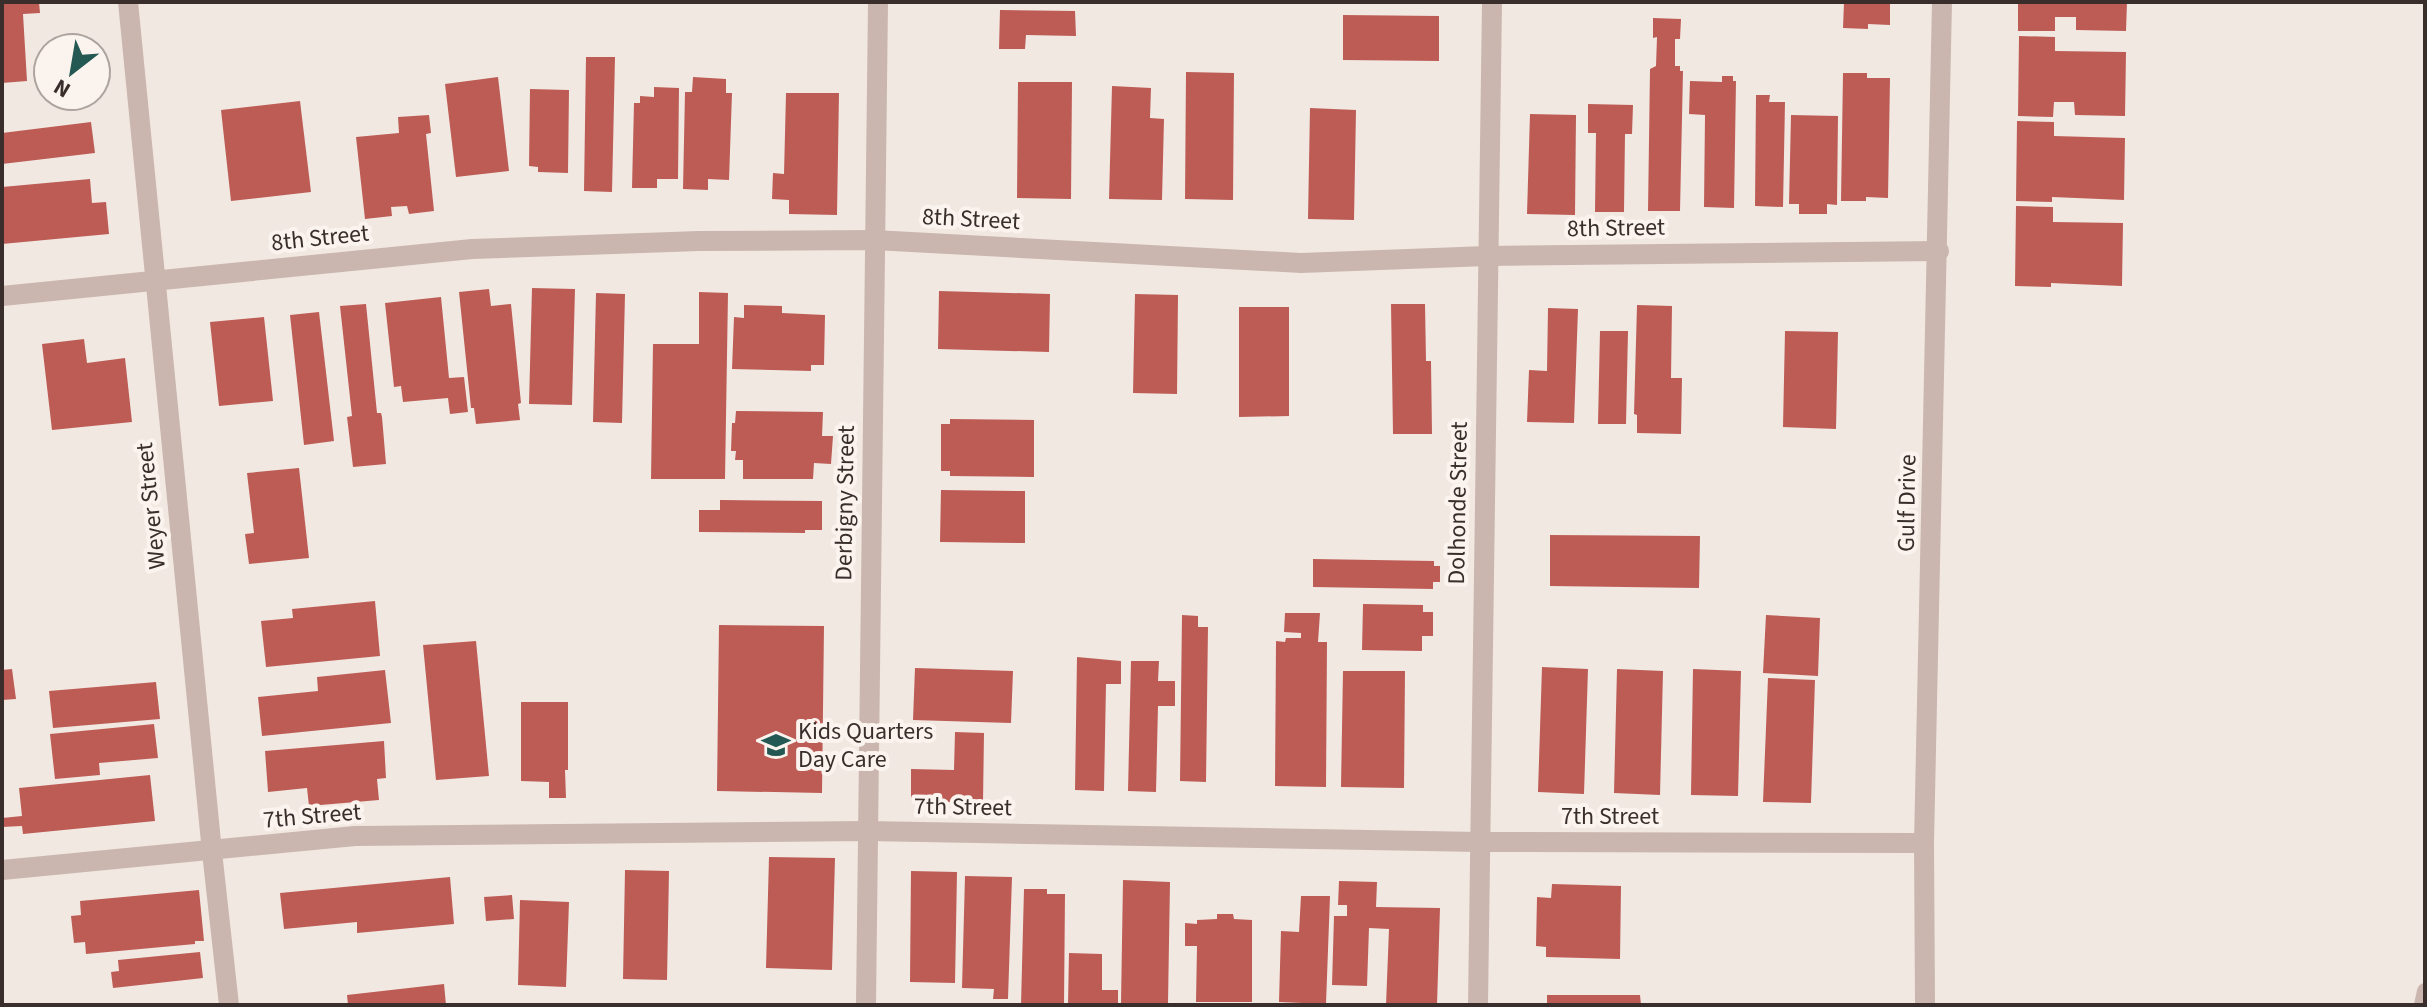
<svg xmlns="http://www.w3.org/2000/svg" width="2427" height="1007" font-family="'Source Sans 3',sans-serif">
  <style>
    .building { fill: #bd5c55 }
    .lines { fill: none; stroke-linecap: round; stroke-linejoin: round }
    .service { stroke: #cab6ae; stroke-width: 16 }
    .minor { stroke: #cab6ae; stroke-width: 20 }
    .labels { text-anchor: middle; dominant-baseline: central; stroke-width: 8; stroke-linejoin: round; paint-order: stroke }
    .street-label { font-size: 24px; fill: #392e2c; stroke: #faf3ee }
    .poi-label { font-size: 24px; fill: #392e2c; stroke: #faf3ee; text-anchor: start }
  </style>
  <rect width="100%" height="100%" fill="#f2e8e2"/>
  <!-- building -->
  <g class="building">
    <polygon points="2,2 39,2 40,13 23,14 27,81 2,83"/>
    <polygon points="1844,2 1890,2 1890,25 1868,24 1868,29 1843,28"/>
    <polygon points="2018,2 2127,2 2126,31 2076,30 2076,17 2055,17 2055,31 2018,31"/>
    <polygon points="1000,10 1075,11 1076,36 1026,35 1025,49 999,49"/>
    <polygon points="1343,15 1439,16 1439,61 1343,60"/>
    <polygon points="1653,18 1681,19 1680,39 1675,39 1675,66 1680,66 1680,71 1683,71 1680,211 1648,211 1650,69 1656,66 1657,37 1653,38"/>
    <polygon points="2019,36 2055,37 2055,51 2126,52 2125,116 2075,115 2074,102 2054,102 2053,117 2018,116"/>
    <polygon points="586,57 615,57 612,192 584,191"/>
    <polygon points="1186,72 1234,73 1233,200 1185,199"/>
    <polygon points="1843,73 1867,73 1867,78 1890,78 1888,198 1866,197 1866,201 1841,201"/>
    <polygon points="1722,76 1733,76 1733,81 1736,81 1734,208 1704,207 1705,115 1689,114 1690,81 1722,82"/>
    <polygon points="498,77 509,171 456,177 445,84"/>
    <polygon points="693,77 726,79 726,93 732,93 729,180 708,179 708,190 683,189 685,92 692,92"/>
    <polygon points="1018,82 1072,82 1071,199 1017,198"/>
    <polygon points="1112,86 1151,88 1150,118 1164,119 1162,200 1109,199"/>
    <polygon points="654,87 679,88 678,179 657,179 657,188 632,188 634,103 640,103 640,96 654,97"/>
    <polygon points="530,89 569,90 568,173 538,172 538,167 529,166"/>
    <polygon points="786,93 839,93 837,215 789,214 789,200 772,199 773,173 784,174"/>
    <polygon points="1756,95 1770,95 1769,102 1785,102 1783,207 1755,206"/>
    <polygon points="300,101 311,192 231,201 221,110"/>
    <polygon points="1588,104 1633,105 1632,134 1625,134 1624,212 1595,212 1596,133 1588,133"/>
    <polygon points="1310,108 1356,110 1354,220 1308,219"/>
    <polygon points="1530,114 1576,115 1575,215 1527,214"/>
    <polygon points="429,115 431,133 426,134 434,211 409,214 407,206 391,207 392,216 365,219 356,137 399,133 398,117"/>
    <polygon points="1791,115 1838,116 1837,205 1827,204 1827,214 1799,214 1799,204 1789,204"/>
    <polygon points="2017,121 2054,122 2054,136 2125,138 2124,200 2052,197 2052,202 2016,201"/>
    <polygon points="91,122 95,153 2,164 2,133"/>
    <polygon points="90,179 92,203 106,202 109,234 2,244 2,187"/>
    <polygon points="2016,206 2053,207 2053,222 2123,223 2122,286 2051,283 2051,287 2015,286"/>
    <polygon points="532,288 575,289 572,405 529,404"/>
    <polygon points="489,289 491,306 511,304 521,403 518,404 520,420 476,424 474,408 471,408 459,292"/>
    <polygon points="939,291 1050,294 1049,352 938,349"/>
    <polygon points="699,292 728,293 725,479 651,479 653,344 699,344"/>
    <polygon points="596,293 625,294 622,423 593,422"/>
    <polygon points="1135,294 1178,295 1177,394 1133,393"/>
    <polygon points="441,297 449,378 464,377 468,412 450,414 448,398 403,402 401,386 394,387 385,303"/>
    <polygon points="366,304 377,413 381,413 382,417 386,464 353,467 347,417 352,416 340,306"/>
    <polygon points="1391,304 1425,304 1426,361 1431,361 1432,434 1393,434"/>
    <polygon points="744,305 782,306 782,313 825,315 824,365 811,365 811,371 732,369 734,317 744,318"/>
    <polygon points="1637,305 1672,306 1671,378 1682,378 1681,434 1637,433 1637,415 1634,414"/>
    <polygon points="1239,307 1289,307 1289,416 1239,417"/>
    <polygon points="1548,308 1578,309 1574,423 1527,422 1529,370 1547,371"/>
    <polygon points="319,312 334,441 304,445 290,315"/>
    <polygon points="264,317 273,401 219,406 210,322"/>
    <polygon points="1600,331 1628,331 1626,424 1598,424"/>
    <polygon points="1785,331 1838,332 1836,429 1783,427"/>
    <polygon points="84,339 87,363 125,358 132,422 52,430 42,344"/>
    <polygon points="736,411 823,412 822,436 833,436 831,464 814,463 813,479 743,479 743,460 735,460 736,451 731,451 732,423 735,423"/>
    <polygon points="950,419 1034,420 1034,477 950,476 950,471 941,471 941,424 950,424"/>
    <polygon points="299,468 309,558 249,564 245,534 254,533 247,473"/>
    <polygon points="941,490 1025,491 1025,543 940,542"/>
    <polygon points="720,500 822,501 822,530 805,530 805,533 699,532 699,510 720,510"/>
    <polygon points="1550,535 1700,536 1699,588 1550,586"/>
    <polygon points="1313,559 1434,561 1434,566 1440,566 1440,582 1433,582 1433,589 1313,587"/>
    <polygon points="375,601 380,656 266,667 261,621 293,618 292,609"/>
    <polygon points="1363,604 1423,605 1423,612 1433,612 1433,636 1422,636 1422,651 1362,650"/>
    <polygon points="1285,613 1320,613 1318,642 1327,642 1326,787 1275,786 1276,641 1285,642 1286,638 1301,638 1301,633 1284,632"/>
    <polygon points="1182,615 1198,616 1198,627 1208,627 1206,782 1180,781"/>
    <polygon points="1766,615 1820,618 1818,676 1763,673"/>
    <polygon points="719,625 824,626 822,793 717,791"/>
    <polygon points="476,641 489,776 436,780 423,645"/>
    <polygon points="1077,657 1121,661 1121,684 1106,684 1104,791 1075,790"/>
    <polygon points="1131,661 1159,661 1158,681 1175,681 1175,706 1158,706 1156,792 1128,791"/>
    <polygon points="1542,667 1588,669 1584,794 1538,792"/>
    <polygon points="915,668 1013,671 1011,723 913,720"/>
    <polygon points="12,669 16,699 2,700 2,670"/>
    <polygon points="1617,669 1663,671 1660,795 1614,793"/>
    <polygon points="1693,669 1741,671 1738,796 1691,795"/>
    <polygon points="385,670 391,723 262,736 258,697 318,691 317,677"/>
    <polygon points="1343,671 1405,671 1404,788 1341,787"/>
    <polygon points="1768,678 1815,680 1811,803 1763,802"/>
    <polygon points="156,682 160,719 53,728 49,691"/>
    <polygon points="521,702 568,702 568,770 565,770 566,798 549,798 549,782 521,781"/>
    <polygon points="154,724 158,758 99,763 100,775 55,779 50,734"/>
    <polygon points="955,732 984,733 983,803 911,801 911,769 954,770"/>
    <polygon points="384,741 386,778 377,779 379,800 309,806 307,788 268,792 265,751"/>
    <polygon points="150,775 155,821 23,834 22,826 2,827 2,818 22,816 19,788"/>
    <polygon points="769,857 835,858 832,970 766,968"/>
    <polygon points="625,870 669,871 667,980 623,979"/>
    <polygon points="911,871 957,872 955,983 910,982"/>
    <polygon points="965,876 1012,877 1008,999 993,999 994,989 962,988"/>
    <polygon points="450,877 454,924 357,933 357,922 284,929 280,893"/>
    <polygon points="1123,880 1170,882 1168,1003 1121,1003"/>
    <polygon points="1339,881 1377,882 1376,907 1440,908 1437,1005 1386,1005 1389,929 1369,928 1367,986 1332,985 1334,916 1347,916 1347,905 1338,905"/>
    <polygon points="1552,884 1621,886 1620,959 1546,957 1546,947 1536,946 1537,897 1551,898"/>
    <polygon points="1024,889 1047,889 1047,894 1065,894 1064,1005 1021,1005"/>
    <polygon points="199,890 204,941 195,941 195,944 86,954 85,942 74,943 71,916 81,915 80,901"/>
    <polygon points="512,895 514,919 486,921 484,897"/>
    <polygon points="1301,896 1330,896 1326,1004 1279,1002 1281,931 1299,932"/>
    <polygon points="520,900 569,902 566,987 518,985"/>
    <polygon points="1217,914 1233,914 1234,919 1252,920 1252,1002 1196,1002 1197,946 1185,946 1185,923 1197,924 1197,920 1217,919"/>
    <polygon points="200,952 203,978 113,988 111,972 119,971 118,960"/>
    <polygon points="1069,953 1102,954 1102,990 1118,990 1118,1005 1068,1005"/>
    <polygon points="444,984 446,1005 348,1005 347,995"/>
    <polygon points="1547,995 1640,995 1641,1005 1547,1005"/>
  </g>
  <g class="lines">
    <!-- service -->
    <polyline class="service" points="2422,1005 2425,991"/>
    <!-- minor -->
    <g class="minor">
      <polyline points="128,2 212,852 229,1005"/>
      <polyline points="2,296 472,249 699,241 874,240 1301,263 1487,256 1939,251"/>
      <polyline points="2,870 355,836 867,831 1480,842 1924,843"/>
      <polyline points="866,1005 878,2"/>
      <polyline points="1478,1005 1492,2"/>
      <polyline points="1925,1005 1924,843 1942,2"/>
    </g>
  </g>
  <!-- icons -->
  <defs>
    <symbol id="school-bare" viewBox="-9 -9 18 18"><path d="M0-5L7-2L0 1L-7-2ZM-4 1L0 2.5L4 1V4Q0 6-4 4Z" fill="#245852" stroke="#faf3ee" stroke-width="2.5" paint-order="stroke"/></symbol>
  </defs>
  <g fill-rule="evenodd">
    <use href="#school-bare" x="756" y="725" width="40" height="40"/>
  </g>
  <g class="labels">
    <!-- street labels -->
    <g class="street-label">
      <text transform="translate(971 219) rotate(3)">8th Street</text>
      <text transform="translate(1616 228) rotate(-1)">8th Street</text>
      <text transform="translate(320 238) rotate(-6)">8th Street</text>
      <text transform="translate(845 503) rotate(-89)">Derbigny Street</text>
      <text transform="translate(1458 503) rotate(-89)">Dolhonde Street</text>
      <text transform="translate(1907 503) rotate(-89)">Gulf Drive</text>
      <text transform="translate(151 506) rotate(-96)">Weyer Street</text>
      <text transform="translate(963 807) rotate(1)">7th Street</text>
      <text transform="translate(312 816) rotate(-5)">7th Street</text>
      <text x="1610" y="816">7th Street</text>
    </g>
    <!-- poi labels -->
    <g class="poi-label">
      <text x="798" y="731">Kids Quarters<tspan x="798" dy="28">Day Care</tspan></text>
    </g>
  </g>
  <!-- border -->
  <rect width="2427" height="1007" fill="none" stroke="#392e2c" stroke-width="8"/>
  <!-- north arrow -->
  <g transform="translate(72 72) rotate(211)"><circle r="38" fill="#faf3ee" stroke="#ada4a0" stroke-width="2"/>
  <path d="M0-6L14 30L0 20L-14 30Z" fill="#245852"/>
  <text y="-12" font-size="22" font-weight="bold" text-anchor="middle" fill="#392e2c">N</text>
  </g>
</svg>
